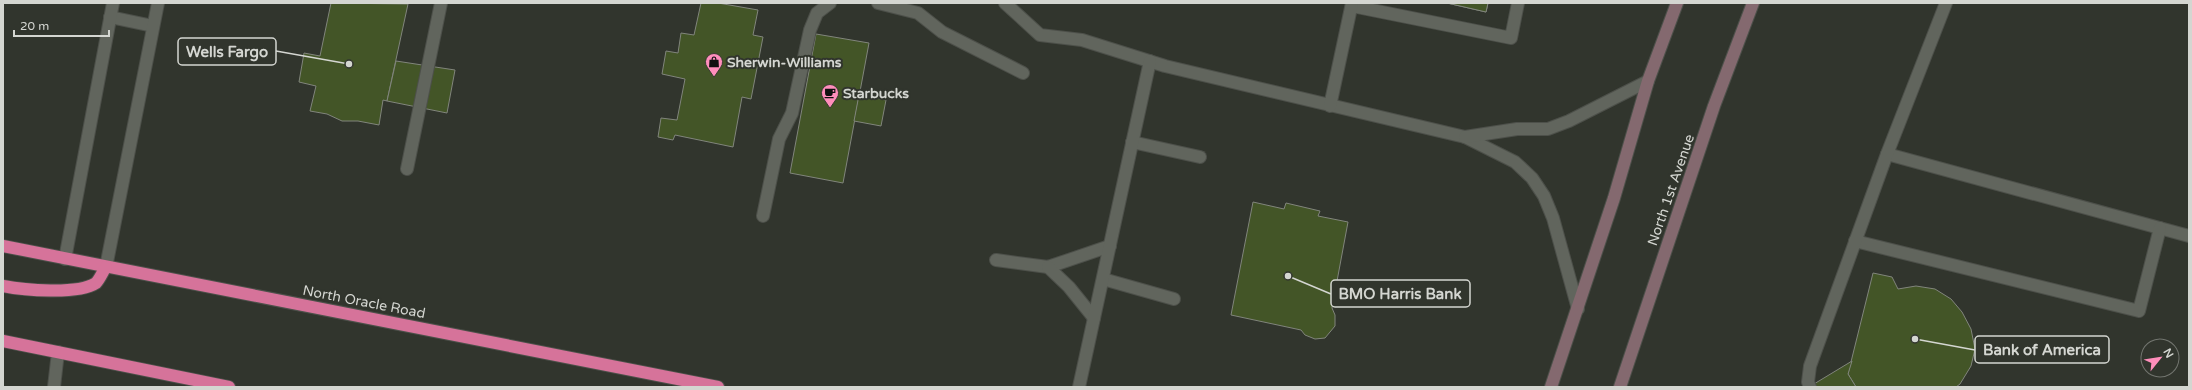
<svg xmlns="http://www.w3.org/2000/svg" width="2192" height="390" font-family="'Varela Round',sans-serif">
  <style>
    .building { fill: #435527; stroke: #81857c }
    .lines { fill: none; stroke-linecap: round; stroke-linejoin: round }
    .lane-casing { stroke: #4d504a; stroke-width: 14 }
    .secondary-casing { stroke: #4d504a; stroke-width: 14 }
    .highway-casing { stroke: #4d504a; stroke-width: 14 }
    .lane { stroke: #61655d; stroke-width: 12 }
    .secondary { stroke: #84696f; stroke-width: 12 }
    .highway { stroke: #d6739a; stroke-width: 12 }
    .labels { text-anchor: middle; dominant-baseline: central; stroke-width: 4; stroke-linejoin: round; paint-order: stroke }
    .poi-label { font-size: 14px; font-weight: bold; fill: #d4d6d1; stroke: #31352d; text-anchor: start }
    .street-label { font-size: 14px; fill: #d4d6d1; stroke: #31352d }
    .leader { fill: none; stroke: #d4d6d1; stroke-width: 1.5 }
    .callout-dot { fill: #d4d6d1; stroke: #31352d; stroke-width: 1.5 }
    .callout { fill: #31352d; stroke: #d4d6d1; stroke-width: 1.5 }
    .callout-label { font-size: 15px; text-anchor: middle; font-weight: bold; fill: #d4d6d1 }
  </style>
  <rect width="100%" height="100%" fill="#31352d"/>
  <!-- building -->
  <g class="building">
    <polygon points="331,3 408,4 387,101 383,100 379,125 358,121 342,121 327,114 310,111 316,86 299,82 304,53 320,56"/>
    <polygon points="701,3 718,3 758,10 753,35 763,37 751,99 742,97 733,147 675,135 673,140 658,137 661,118 677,120 685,79 662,74 666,51 678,53 681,33 694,35"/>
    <polygon points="1447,3 1488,3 1486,12"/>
    <polygon points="1447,3 1488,3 1486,12"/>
    <polygon points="816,34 869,43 843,183 790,173"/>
    <polygon points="396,61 455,70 447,113 387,101"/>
    <polygon points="859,95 886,100 881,126 854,121"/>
    <polygon points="1253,202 1284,209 1286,203 1320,211 1318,216 1348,222 1332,308 1335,315 1335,326 1325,338 1315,339 1305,335 1301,330 1231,315"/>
    <polygon points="1873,273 1892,277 1898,289 1916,286 1935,289 1951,299 1962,312 1971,329 1975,349 1971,366 1960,384 1956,387 1856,387 1848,374"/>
    <polygon points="1852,361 1848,374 1856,387 1809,387"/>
  </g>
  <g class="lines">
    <defs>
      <g id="lane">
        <polyline points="878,3 918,13 942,32 1023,73"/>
        <polyline points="1005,3 1040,35 1082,40 1165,66 1465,137 1515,162 1532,178 1544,196 1553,218 1578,309"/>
        <polyline points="1352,6 1511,38 1518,3"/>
        <polyline points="110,17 153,26"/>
        <polyline points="1330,106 1352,3"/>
        <polyline points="1465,137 1517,129 1548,129 1569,121 1648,81"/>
        <polyline points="1132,142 1200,157"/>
        <polyline points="1887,154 2189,236"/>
        <polyline points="407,169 441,3"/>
        <polyline points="763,216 779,139 792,113 810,30 817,13 830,3"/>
        <polyline points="1855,241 2139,311 2160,228"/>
        <polyline points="65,259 113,3"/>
        <polyline points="996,260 1048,267 1110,246"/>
        <polyline points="106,267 158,3"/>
        <polyline points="1048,267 1069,287 1094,318"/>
        <polyline points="1103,279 1174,299"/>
        <polyline points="54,387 58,352"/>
        <polyline points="1079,387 1150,61"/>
        <polyline points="1810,387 1808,382 1810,366 1887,154 1946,3"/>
      </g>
      <g id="secondary">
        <polyline points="1551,387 1614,198 1648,81 1677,3"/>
        <polyline points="1620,387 1714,106 1753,3"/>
      </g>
      <g id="highway">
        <polyline points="3,246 718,387"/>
        <path d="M3,286c20,4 75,9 93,-3 4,-4 7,-12 10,-16"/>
        <polyline points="3,341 229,387"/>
      </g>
    </defs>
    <!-- lane casing -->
    <use href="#lane" class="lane-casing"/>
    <!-- secondary casing -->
    <use href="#secondary" class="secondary-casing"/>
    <!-- highway casing -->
    <use href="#highway" class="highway-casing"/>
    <!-- lane -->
    <use href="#lane" class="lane"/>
    <!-- secondary -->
    <use href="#secondary" class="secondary"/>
    <!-- highway -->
    <use href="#highway" class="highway"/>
  </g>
  <!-- icons -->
  <defs>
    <symbol id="shop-pin" viewBox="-11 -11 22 30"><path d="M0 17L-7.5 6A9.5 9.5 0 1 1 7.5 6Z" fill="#ff8ebb" stroke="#31352d"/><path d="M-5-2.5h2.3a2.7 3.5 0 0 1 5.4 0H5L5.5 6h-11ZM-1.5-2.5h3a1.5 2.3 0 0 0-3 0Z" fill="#111"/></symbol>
    <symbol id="cafe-pin" viewBox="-11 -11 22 30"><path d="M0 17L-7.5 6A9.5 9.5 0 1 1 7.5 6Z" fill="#ff8ebb" stroke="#31352d"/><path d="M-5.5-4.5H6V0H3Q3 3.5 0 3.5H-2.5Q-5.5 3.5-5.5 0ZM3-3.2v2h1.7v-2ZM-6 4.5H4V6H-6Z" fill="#111"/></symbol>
  </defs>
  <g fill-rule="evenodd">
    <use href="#shop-pin" x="704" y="52" width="20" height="27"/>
    <use href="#cafe-pin" x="820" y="83" width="20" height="27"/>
  </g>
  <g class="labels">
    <!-- poi labels -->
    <g class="poi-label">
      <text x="727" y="62">Sherwin-Williams</text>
      <text x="843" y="93">Starbucks</text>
    </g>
    <!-- street labels -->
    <g class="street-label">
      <text transform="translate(1671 190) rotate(-71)">North 1st Avenue</text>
      <text transform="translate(364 302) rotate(11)">North Oracle Road</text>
    </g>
  </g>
  <!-- callouts -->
  <path class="leader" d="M349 64L276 51M1288 276L1331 294M1915 339L1975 350"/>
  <g class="callout-dot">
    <circle cx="349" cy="64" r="4"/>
    <circle cx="1288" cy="276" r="4"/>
    <circle cx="1915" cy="339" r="4"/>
  </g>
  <g class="callout">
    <rect x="178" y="38" width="98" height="27" rx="4"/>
    <rect x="1331" y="280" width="139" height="27" rx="4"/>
    <rect x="1975" y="336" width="134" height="27" rx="4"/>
  </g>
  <g class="callout-label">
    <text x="227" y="57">Wells Fargo</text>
    <text x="1400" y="299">BMO Harris Bank</text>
    <text x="2042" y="355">Bank of America</text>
  </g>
  <!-- border -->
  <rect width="2192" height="390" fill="none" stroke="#d4d6d1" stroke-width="8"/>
  <!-- north arrow -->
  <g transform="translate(2160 358) rotate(60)"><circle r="19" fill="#31352d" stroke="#72756f"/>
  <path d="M0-3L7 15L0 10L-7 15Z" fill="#ff8ebb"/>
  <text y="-6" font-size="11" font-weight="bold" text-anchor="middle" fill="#d4d6d1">N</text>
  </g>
  <!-- scale -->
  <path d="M14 30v6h95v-6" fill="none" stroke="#d4d6d1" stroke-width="2"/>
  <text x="20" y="30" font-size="12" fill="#d4d6d1" stroke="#31352d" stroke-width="3" paint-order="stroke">20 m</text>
</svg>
